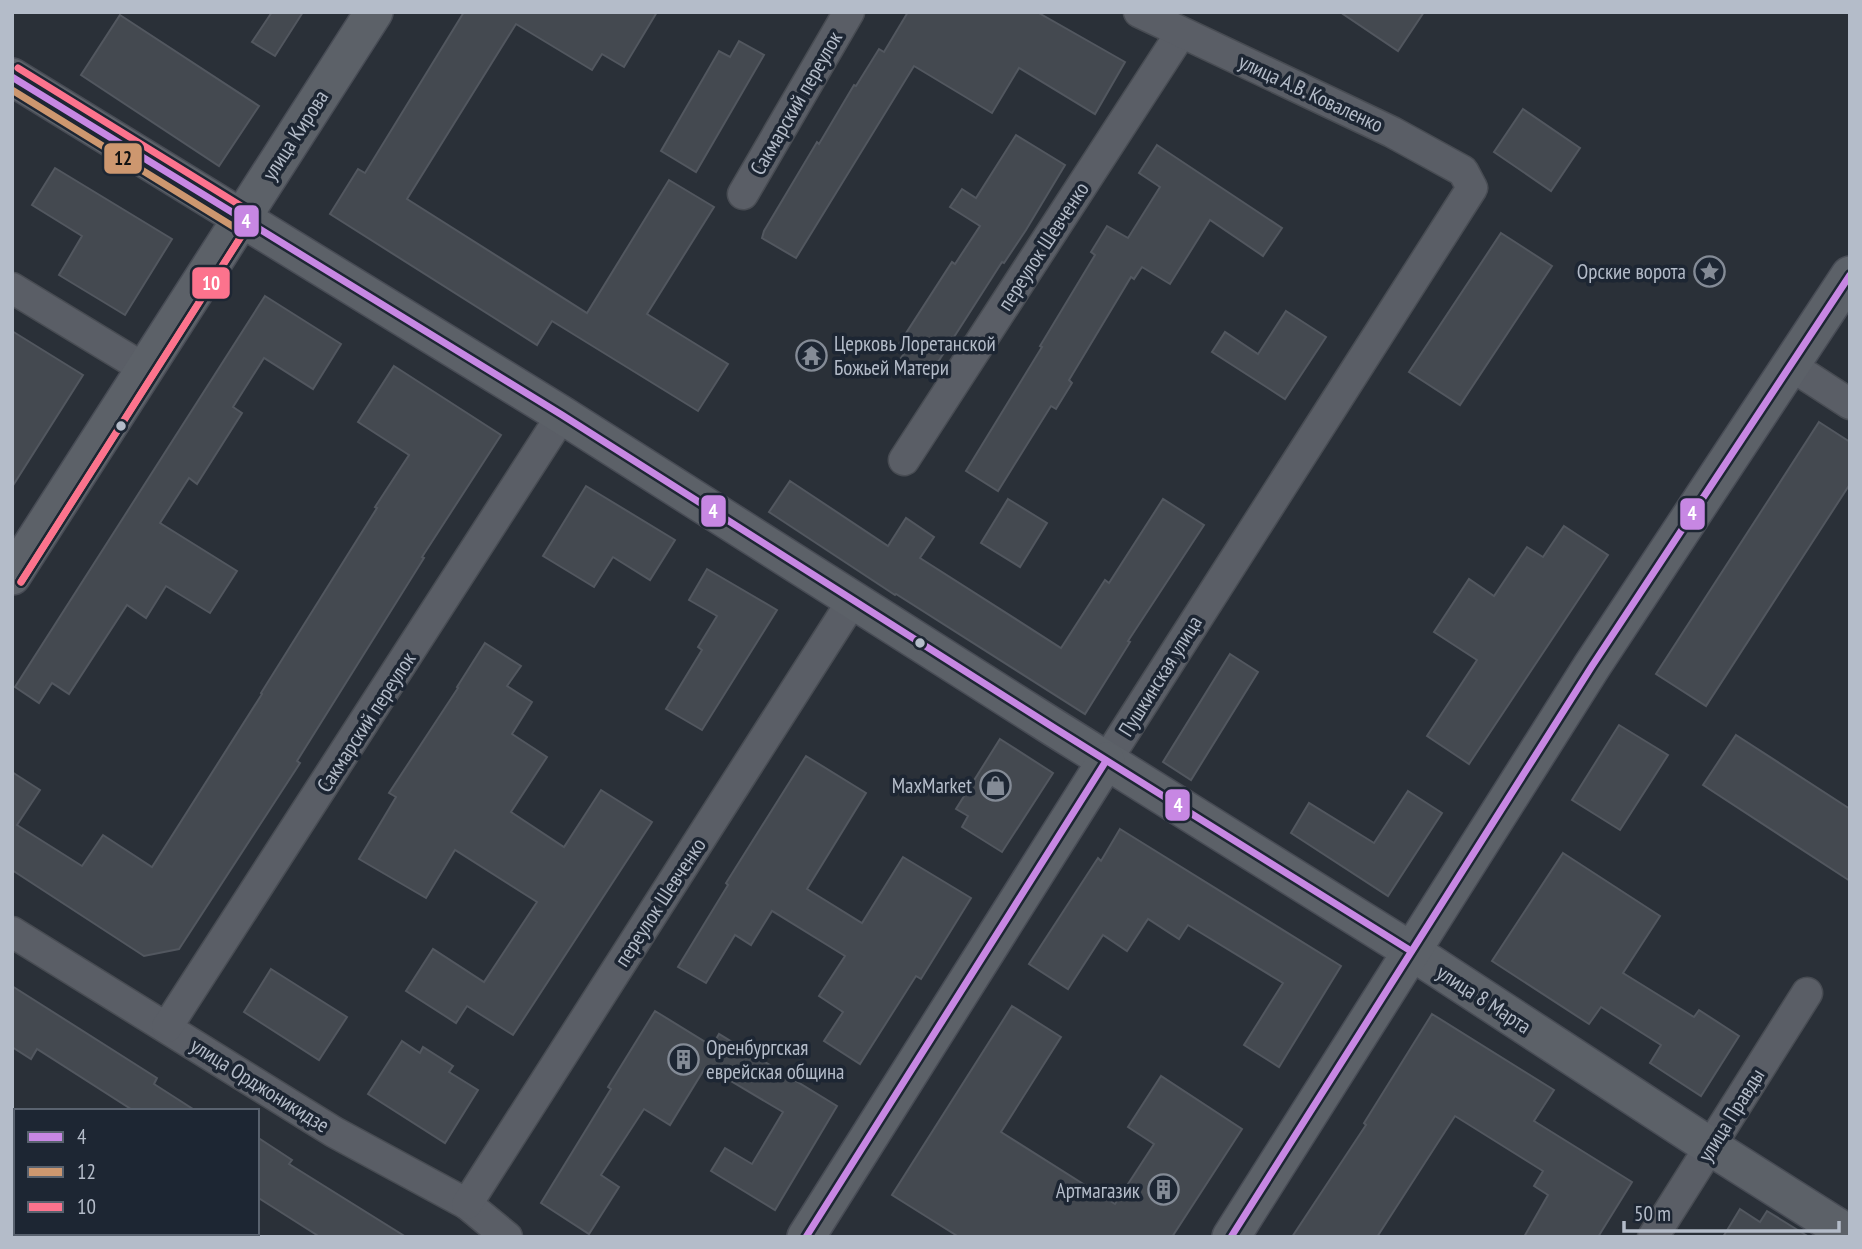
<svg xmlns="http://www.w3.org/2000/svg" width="1862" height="1249" font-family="'PT Sans Narrow',sans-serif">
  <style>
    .building { fill: #444950; stroke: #52575f; stroke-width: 2 }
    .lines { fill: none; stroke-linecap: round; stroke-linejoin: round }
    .minor-casing { stroke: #484c53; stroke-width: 33 }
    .major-casing { stroke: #484c55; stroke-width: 40 }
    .minor { stroke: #5a5e66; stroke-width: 30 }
    .major { stroke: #5c6168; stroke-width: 37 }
    .bus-1-casing { stroke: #1d2633; stroke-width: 12 }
    .bus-2-casing { stroke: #1d2633; stroke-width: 12 }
    .bus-3-casing { stroke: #1d2633; stroke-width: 12 }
    .bus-1 { stroke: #c787e3; stroke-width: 7 }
    .bus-2 { stroke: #cd976f; stroke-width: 7 }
    .bus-3 { stroke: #fc738d; stroke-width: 7 }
    .bus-dot { fill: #b4bcc9; stroke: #1d2633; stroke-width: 2.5 }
    .labels { text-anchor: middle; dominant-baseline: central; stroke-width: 7; stroke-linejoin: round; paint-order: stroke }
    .street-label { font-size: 21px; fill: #b4bcc9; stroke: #1d2633 }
    .poi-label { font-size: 21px; fill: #b4bcc9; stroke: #1d2633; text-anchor: end }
    .line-badge { stroke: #1d2633; stroke-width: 2.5 }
    .badge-label { font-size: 19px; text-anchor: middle; font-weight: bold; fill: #fff }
    .pale-badge-label { font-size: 19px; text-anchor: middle; font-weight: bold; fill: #111 }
  </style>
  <rect width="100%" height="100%" fill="#2a3038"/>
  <!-- building -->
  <g class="building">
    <polygon points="272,12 303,12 275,56 252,42"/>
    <polygon points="464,12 657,12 624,67 602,54 592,70 516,24 407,199 587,313 669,180 714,207 647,314 728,364 698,411 552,321 537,345 330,214 358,169 365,173"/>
    <polygon points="908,12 1037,12 1125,62 1095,114 1019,68 992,113 914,66 796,258 762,238 764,231 817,142 819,144 854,85 856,86 879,49 884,52"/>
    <polygon points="1340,12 1424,12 1398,51"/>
    <polygon points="120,15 259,106 219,166 81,75"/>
    <polygon points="739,41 764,55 696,172 661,151 719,51 730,57"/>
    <polygon points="1523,109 1580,148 1551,191 1494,152"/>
    <polygon points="1016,135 1065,165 1026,230 1004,263 1002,262 929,376 901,358 907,349 899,344 952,262 955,264 980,226 950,207 962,189 976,198"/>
    <polygon points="1157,145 1282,228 1263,256 1210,220 1170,284 1142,267 1134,279 1131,277 1069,380 1072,383 1056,409 1051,406 998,491 966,471 1042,347 1040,346 1095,255 1091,252 1107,226 1128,238 1160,187 1139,173"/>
    <polygon points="55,168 172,239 125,315 59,275 82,236 32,205"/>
    <polygon points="1501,233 1552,266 1460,405 1409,372"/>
    <polygon points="265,296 341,344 313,389 264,358 233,407 242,413 197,484 189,478 160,523 237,571 210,613 166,586 146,618 127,605 69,694 52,683 39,703 15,687"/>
    <polygon points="1286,311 1326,337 1285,399 1212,352 1225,332 1258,354"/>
    <polygon points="12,331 83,375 12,487"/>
    <polygon points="394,366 501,435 422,557 424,558 297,761 300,763 179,949 144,956 12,870 12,772 40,790 17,825 82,866 103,835 152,867 262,694 261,693 377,508 375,507 409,455 358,422"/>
    <polygon points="1819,422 1850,442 1850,484 1706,706 1656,674"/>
    <polygon points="790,481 888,546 906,518 934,537 920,558 1061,648 1105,580 1109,583 1163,499 1204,525 1128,641 1130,642 1085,714 896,594 895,595 769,512"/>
    <polygon points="586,486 675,540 650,580 613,557 594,587 543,556"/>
    <polygon points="1008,499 1047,523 1020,567 981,543"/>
    <polygon points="1564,526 1608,555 1469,764 1427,736 1477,660 1434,632 1469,579 1494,596 1527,547 1543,557"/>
    <polygon points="707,569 777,610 702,730 666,709 702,650 698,647 717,616 689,600"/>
    <polygon points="485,643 521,666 507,686 532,702 512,734 547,757 511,812 564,847 601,790 652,822 513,1035 467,1006 456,1023 406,991 433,949 484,982 537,902 455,850 426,898 359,859 396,797 389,793 458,688 457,687"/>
    <polygon points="1230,654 1258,672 1191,780 1163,762"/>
    <polygon points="1619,725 1668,755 1620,830 1572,800"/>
    <polygon points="1736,735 1850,809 1850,881 1703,785"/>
    <polygon points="1000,739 1053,773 1002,852 962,827 968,816 956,809"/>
    <polygon points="806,756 866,793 807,889 862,923 903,857 971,898 921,979 916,976 860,1064 824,1041 843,1012 819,996 845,956 772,911 751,945 735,935 706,983 678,967 728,885 726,883"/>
    <polygon points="1408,791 1442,813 1388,896 1291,833 1309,803 1374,843"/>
    <polygon points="1120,829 1341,966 1279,1067 1244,1045 1283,983 1188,925 1179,939 1148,919 1127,951 1103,935 1068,989 1029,964 1098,858 1101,861"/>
    <polygon points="1563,853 1660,916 1623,973 1694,1017 1699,1010 1739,1036 1701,1096 1650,1063 1661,1045 1601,1007 1589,1024 1492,961"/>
    <polygon points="271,969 347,1017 319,1060 244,1012"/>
    <polygon points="12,986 157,1078 154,1084 196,1111 134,1111 37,1049 31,1059 12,1047"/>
    <polygon points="1012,1006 1061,1037 1001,1132 1115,1204 1154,1144 1128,1127 1161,1076 1242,1129 1172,1237 959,1237 892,1195"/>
    <polygon points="655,1011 712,1046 719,1034 837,1106 775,1210 711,1171 725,1148 752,1164 783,1112 729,1080 727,1082 705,1068 670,1125 644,1109 601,1175 619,1187 589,1234 541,1203 611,1089 608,1087"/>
    <polygon points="1432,1014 1554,1090 1534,1121 1632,1182 1598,1237 1524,1237 1548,1195 1534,1186 1543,1171 1455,1116 1377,1237 1292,1237 1366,1125 1364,1123"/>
    <polygon points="402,1041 420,1053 423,1047 453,1066 449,1072 478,1090 445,1143 368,1094"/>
    <polygon points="257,1137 292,1160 289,1164 406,1237 320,1237 257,1197"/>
    <polygon points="1740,1209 1760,1222 1767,1211 1809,1237 1723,1237"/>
  </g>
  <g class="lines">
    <defs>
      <g id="minor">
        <polyline points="743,194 849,12"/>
        <polyline points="12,288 145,369"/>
        <polyline points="1790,365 1850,404"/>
        <polyline points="904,460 1181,33"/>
        <polyline points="1106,761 1472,188 1463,171 1392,132 1139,12"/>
        <polyline points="12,932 334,1132 467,1204 507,1237"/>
        <polyline points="167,1027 562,415"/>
        <polyline points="467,1204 853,600"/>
        <polyline points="1653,1237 1807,993"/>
      </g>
      <g id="major">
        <polyline points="12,77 562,415 1056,729 1411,951 1711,1147 1850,1235"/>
        <polyline points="12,576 374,12"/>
        <polyline points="806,1237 1106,761"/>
        <polyline points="1231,1237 1592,666 1850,275"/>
      </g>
    </defs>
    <!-- minor casing -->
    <use href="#minor" class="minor-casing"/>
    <!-- major casing -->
    <use href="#major" class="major-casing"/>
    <!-- minor -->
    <use href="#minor" class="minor"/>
    <!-- major -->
    <use href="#major" class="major"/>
    <defs>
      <g id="bus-1">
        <polyline points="12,77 562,415 1056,729 1411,951"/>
        <polyline points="806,1237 1106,761"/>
        <polyline points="1231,1237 1592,666 1850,275"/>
      </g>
      <g id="bus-2">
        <polyline points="12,90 234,227"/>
        <polyline points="21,582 249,224"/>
      </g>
      <polyline id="bus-3" points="18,68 246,209 250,218 249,224 21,582"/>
    </defs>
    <!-- bus-1 casing -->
    <use href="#bus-1" class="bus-1-casing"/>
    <!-- bus-2 casing -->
    <use href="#bus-2" class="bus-2-casing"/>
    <!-- bus-3 casing -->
    <use href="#bus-3" class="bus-3-casing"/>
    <!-- bus-1 -->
    <use href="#bus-1" class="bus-1"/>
    <!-- bus-2 -->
    <use href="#bus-2" class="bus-2"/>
    <!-- bus-3 -->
    <use href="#bus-3" class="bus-3"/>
  </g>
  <!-- icons -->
  <defs>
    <symbol id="sight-ring" viewBox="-11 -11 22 22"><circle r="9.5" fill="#1d2633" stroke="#848b96" stroke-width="1.5"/><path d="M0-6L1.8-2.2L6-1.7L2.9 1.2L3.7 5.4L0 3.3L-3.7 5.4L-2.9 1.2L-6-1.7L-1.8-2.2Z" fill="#848b96"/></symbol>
    <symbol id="temple-ring" viewBox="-11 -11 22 22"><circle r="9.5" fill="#1d2633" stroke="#848b96" stroke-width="1.5"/><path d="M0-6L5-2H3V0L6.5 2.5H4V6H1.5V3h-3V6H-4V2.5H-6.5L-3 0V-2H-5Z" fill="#848b96"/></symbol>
    <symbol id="shop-ring" viewBox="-11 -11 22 22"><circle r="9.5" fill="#1d2633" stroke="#848b96" stroke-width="1.5"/><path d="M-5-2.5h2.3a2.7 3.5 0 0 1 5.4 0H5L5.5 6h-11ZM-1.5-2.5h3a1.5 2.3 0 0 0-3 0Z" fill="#848b96"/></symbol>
    <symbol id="building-ring" viewBox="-11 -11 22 22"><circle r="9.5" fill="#1d2633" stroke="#848b96" stroke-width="1.5"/><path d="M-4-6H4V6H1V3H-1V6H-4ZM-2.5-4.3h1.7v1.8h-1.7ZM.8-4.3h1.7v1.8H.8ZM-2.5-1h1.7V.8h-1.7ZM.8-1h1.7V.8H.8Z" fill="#848b96"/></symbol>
  </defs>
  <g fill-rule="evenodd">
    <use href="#sight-ring" x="1692" y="254" width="35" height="35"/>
    <use href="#temple-ring" x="794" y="338" width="35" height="35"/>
    <use href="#shop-ring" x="978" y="768" width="35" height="35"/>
    <use href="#building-ring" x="666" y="1042" width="35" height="35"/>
    <use href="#building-ring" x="1146" y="1172" width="35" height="35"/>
  </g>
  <!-- markers -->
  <g class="bus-dot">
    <circle cx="121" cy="426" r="6"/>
    <circle cx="920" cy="643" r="6"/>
  </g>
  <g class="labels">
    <!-- street labels -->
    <g class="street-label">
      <text transform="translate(1311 93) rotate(25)">улица А.В. Коваленко</text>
      <text transform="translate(796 103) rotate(-60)">Сакмарский переулок</text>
      <text transform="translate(295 135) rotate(-57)">улица Кирова</text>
      <text transform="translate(1043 246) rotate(-57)">переулок Шевченко</text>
      <text transform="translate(1160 676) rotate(-58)">Пушкинская улица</text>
      <text transform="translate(366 722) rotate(-57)">Сакмарский переулок</text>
      <text transform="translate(660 902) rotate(-57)">переулок Шевченко</text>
      <text transform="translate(1484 999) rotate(33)">улица 8 Марта</text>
      <text transform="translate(260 1085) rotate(32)">улица Орджоникидзе</text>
      <text transform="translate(1731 1115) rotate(-58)">улица Правды</text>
    </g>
    <!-- poi labels -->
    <g class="poi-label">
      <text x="1686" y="271">Орские ворота</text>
      <text x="834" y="343" text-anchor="start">Церковь Лоретанской<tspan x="834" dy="24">Божьей Матери</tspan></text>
      <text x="972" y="785">MaxMarket</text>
      <text x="706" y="1047" text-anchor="start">Оренбургская<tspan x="706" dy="24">еврейская община</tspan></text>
      <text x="1140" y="1190">Артмагазик</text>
    </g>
  </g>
  <g class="line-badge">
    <rect x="103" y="142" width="40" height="33" rx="7" fill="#cd976f"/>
    <rect x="233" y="204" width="27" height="34" rx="7" fill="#c787e3"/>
    <rect x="191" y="266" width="40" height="34" rx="7" fill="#fc738d"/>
    <rect x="700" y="494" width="27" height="34" rx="7" fill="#c787e3"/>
    <rect x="1679" y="497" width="27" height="34" rx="7" fill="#c787e3"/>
    <rect x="1164" y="788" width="27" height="34" rx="7" fill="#c787e3"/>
  </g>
  <g class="badge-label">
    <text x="246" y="228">4</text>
    <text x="211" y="290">10</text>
    <text x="713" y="518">4</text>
    <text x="1692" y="520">4</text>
    <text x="1178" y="812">4</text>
  </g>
  <g class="pale-badge-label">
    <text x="123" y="165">12</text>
  </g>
  <!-- border -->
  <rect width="1862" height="1249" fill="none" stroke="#b4bcc9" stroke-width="28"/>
  <!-- legend -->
  <rect x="14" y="1109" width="245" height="126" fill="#1d2633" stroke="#59626f" stroke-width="2"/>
  <rect x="28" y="1132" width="35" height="10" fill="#c787e3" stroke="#59626f" stroke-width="2"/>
  <text x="77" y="1144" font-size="21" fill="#b4bcc9">4</text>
  <rect x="28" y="1167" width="35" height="10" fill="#cd976f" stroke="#59626f" stroke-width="2"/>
  <text x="77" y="1179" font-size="21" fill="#b4bcc9">12</text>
  <rect x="28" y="1202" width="35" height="10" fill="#fc738d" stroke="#59626f" stroke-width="2"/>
  <text x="77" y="1214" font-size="21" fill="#b4bcc9">10</text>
  <!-- scale -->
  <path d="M1624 1221v10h215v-10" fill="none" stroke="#b4bcc9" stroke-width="3.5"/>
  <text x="1634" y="1221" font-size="21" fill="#b4bcc9" stroke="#1d2633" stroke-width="5" paint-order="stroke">50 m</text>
</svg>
